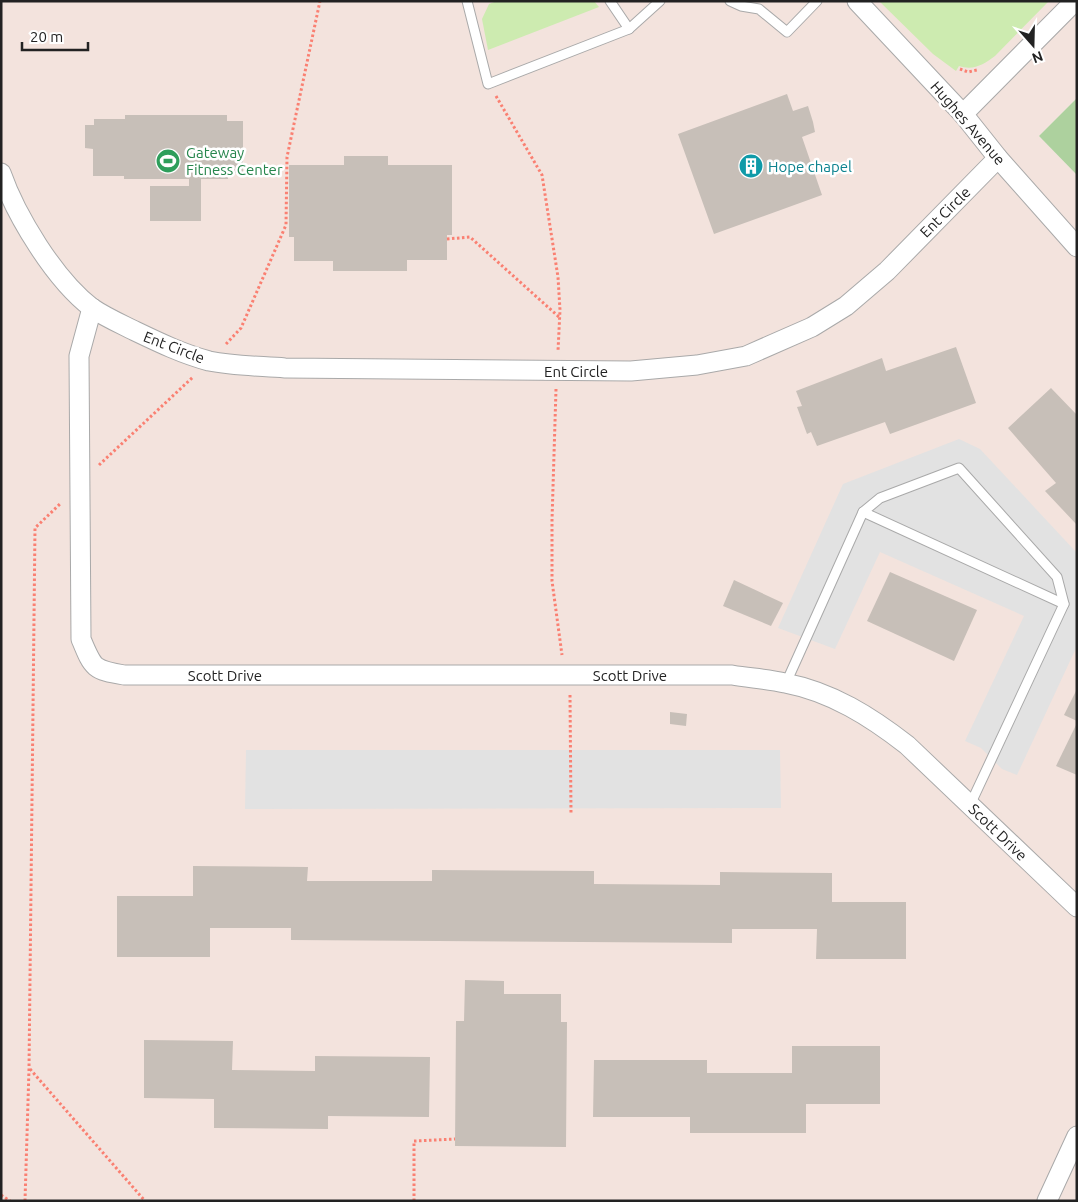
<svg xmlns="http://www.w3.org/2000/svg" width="1078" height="1202" font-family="Ubuntu,sans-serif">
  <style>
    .military { fill: #f3e3dd }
    .grass { fill: #cdebb0 }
    .forest { fill: #add19e }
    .parking { fill: #e2e2e2 }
    .building { fill: #c7bfb8 }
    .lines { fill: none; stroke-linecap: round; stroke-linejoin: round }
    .lane-casing { stroke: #a9a9a9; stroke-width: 11 }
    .street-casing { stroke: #a9a9a9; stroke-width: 21 }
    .path { stroke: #fa8072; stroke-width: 3; stroke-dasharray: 2.5 2.5; stroke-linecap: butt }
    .lane { stroke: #fff; stroke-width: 9 }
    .street { stroke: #fff; stroke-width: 19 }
    .labels { text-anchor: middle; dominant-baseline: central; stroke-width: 5; stroke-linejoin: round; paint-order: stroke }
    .street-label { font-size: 15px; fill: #222; stroke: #fff }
    .leisure-label { font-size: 15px; fill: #27864d; stroke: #fff; text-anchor: start }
    .culture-label { font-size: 15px; fill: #0d838f; stroke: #fff; text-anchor: start }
  </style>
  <rect width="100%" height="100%" fill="#f2efe9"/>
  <!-- military -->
  <polygon class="military" points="1,1 1077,1 1077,98 1039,136 1077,175 1077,1201 1,1201"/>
  <!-- grass -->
  <g class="grass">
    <polygon points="497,1 594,1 599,7 488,50 482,19 489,4"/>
    <path d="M879,1h170l-54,55c-11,8 -21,15 -36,10l-3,5 -23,-17z"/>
  </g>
  <!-- forest -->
  <polygon class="forest" points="1077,98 1077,175 1039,136"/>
  <!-- parking -->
  <g class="parking">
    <polygon points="959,439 980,449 1077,553 1077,646 1017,775 1002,769 981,748 965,741 1024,616 880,552 835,649 778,628 843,484"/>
    <polygon points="246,750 780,750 781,808 245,809"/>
  </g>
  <!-- building -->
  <g class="building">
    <polygon points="787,94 793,111 808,106 813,122 815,132 802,137 822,195 714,234 678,134"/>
    <polygon points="125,115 227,115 227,121 243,121 243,173 228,173 228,179 201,179 201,221 150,221 150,186 189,186 189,179 124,179 124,176 93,176 93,149 85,148 85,125 94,125 94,119 125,119"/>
    <polygon points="344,156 388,156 388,165 452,165 452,235 447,235 447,260 407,260 407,271 333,271 333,261 294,261 294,237 289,237 289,165 344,165"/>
    <polygon points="956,347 976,403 890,434 885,422 817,446 811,432 807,434 797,407 802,406 796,391 882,358 886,371"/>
    <polygon points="1051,388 1077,415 1077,525 1045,491 1056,483 1008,428"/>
    <polygon points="890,572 977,610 954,661 867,621"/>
    <polygon points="734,580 783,603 771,626 723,606"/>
    <polygon points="1077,689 1077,721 1064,715"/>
    <polygon points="670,712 687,714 686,726 670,724"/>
    <polygon points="1077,723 1077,775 1056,766"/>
    <polygon points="193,866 308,867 307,881 432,881 432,870 594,871 594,884 720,885 720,872 832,873 832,902 906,902 906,959 816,959 817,929 732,929 732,943 291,940 291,928 210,928 210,957 117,957 117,896 193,896"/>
    <polygon points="465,980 504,981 504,994 561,994 561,1022 567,1022 566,1147 455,1146 456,1021 464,1021"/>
    <polygon points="144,1040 233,1041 232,1070 315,1071 315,1056 430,1057 429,1117 328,1116 328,1129 214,1128 214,1099 144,1098"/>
    <polygon points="792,1046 880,1046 880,1104 806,1104 806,1133 690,1133 690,1117 593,1117 594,1060 707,1060 707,1073 792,1073"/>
  </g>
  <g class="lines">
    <defs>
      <g id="lane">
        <polyline points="467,1 488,84 629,29 660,1"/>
        <polyline points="610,1 629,29"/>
        <polyline points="730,1 741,6 759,9 787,32 817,1"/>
        <polyline points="863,512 1064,604"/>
        <polyline points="786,683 863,512 880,498 959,468 1057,577 1064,604 970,805"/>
      </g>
      <g id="street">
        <polyline points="857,1 963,114 998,158 1077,247"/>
        <polyline points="963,114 1075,1"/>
        <path d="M1,173c15,43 54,107 91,135 13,9 29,16 43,23 25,12 48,23 74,30 25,5 51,5 76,7l346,3 66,-6 49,-9 66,-29 34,-21 41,-35 111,-113"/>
        <path d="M92,308l-13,48 2,283c12,29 12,31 43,36h608c17,3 36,4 53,8 47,9 86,34 122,62l170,162"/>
        <polyline points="1047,1201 1077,1136"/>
      </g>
    </defs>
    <!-- lane casing -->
    <use href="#lane" class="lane-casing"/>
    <!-- street casing -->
    <use href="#street" class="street-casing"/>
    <!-- path -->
    <g class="path">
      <polyline points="960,69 968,72 977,70"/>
      <polyline points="496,96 542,175 558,277 560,310 558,351"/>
      <polyline points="447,239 470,237 559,317"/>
      <polyline points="226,344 241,328 286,225 287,157 320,1"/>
      <polyline points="556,389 552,520 552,581 562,655"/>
      <polyline points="99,465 193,377"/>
      <polyline points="570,695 571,814"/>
      <polyline points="30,1069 145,1201"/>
      <polyline points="1,1195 10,1201"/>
      <polyline points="25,1201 29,1069 35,528 61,503"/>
      <polyline points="414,1201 414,1141 455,1139"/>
    </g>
    <!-- lane -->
    <use href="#lane" class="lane"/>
    <!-- street -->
    <use href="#street" class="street"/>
  </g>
  <!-- icons -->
  <defs>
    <symbol id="stadium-disc" viewBox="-11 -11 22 22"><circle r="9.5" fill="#2e9e5b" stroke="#fff"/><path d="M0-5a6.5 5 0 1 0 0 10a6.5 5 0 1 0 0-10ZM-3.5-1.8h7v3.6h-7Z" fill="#fff"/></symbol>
    <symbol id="building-disc" viewBox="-11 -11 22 22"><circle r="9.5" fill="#0f9aa8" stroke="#fff"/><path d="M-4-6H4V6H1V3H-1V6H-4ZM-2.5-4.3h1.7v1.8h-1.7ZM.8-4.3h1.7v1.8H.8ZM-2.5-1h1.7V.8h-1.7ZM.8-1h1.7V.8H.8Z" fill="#fff"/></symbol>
  </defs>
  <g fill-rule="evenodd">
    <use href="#stadium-disc" x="154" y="147" width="28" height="28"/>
    <use href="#building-disc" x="737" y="152" width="28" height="28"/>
  </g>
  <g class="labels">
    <!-- street labels -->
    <g class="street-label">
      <text transform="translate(968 123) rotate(49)">Hughes Avenue</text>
      <text transform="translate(945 212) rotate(-45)">Ent Circle</text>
      <text transform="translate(174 347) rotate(21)">Ent Circle</text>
      <text x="576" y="371">Ent Circle</text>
      <text x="225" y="675">Scott Drive</text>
      <text x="630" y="675">Scott Drive</text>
      <text transform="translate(998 832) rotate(44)">Scott Drive</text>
    </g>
    <!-- leisure labels -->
    <g class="leisure-label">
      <text x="186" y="152">Gateway<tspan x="186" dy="17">Fitness Center</tspan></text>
    </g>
    <!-- culture labels -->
    <g class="culture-label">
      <text x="768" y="166">Hope chapel</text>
    </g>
  </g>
  <!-- border -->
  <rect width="1078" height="1202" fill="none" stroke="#222222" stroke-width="5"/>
  <!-- north arrow -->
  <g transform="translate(1033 45) rotate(160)" stroke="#ffffff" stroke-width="4" paint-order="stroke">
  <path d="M0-4L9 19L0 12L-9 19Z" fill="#222222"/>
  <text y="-8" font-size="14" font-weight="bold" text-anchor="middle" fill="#222222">N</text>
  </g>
  <!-- scale -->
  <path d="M22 42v8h66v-8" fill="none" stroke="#222222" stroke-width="2.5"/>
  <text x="30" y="42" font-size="15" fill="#222222" stroke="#ffffff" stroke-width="4" paint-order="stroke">20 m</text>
</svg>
